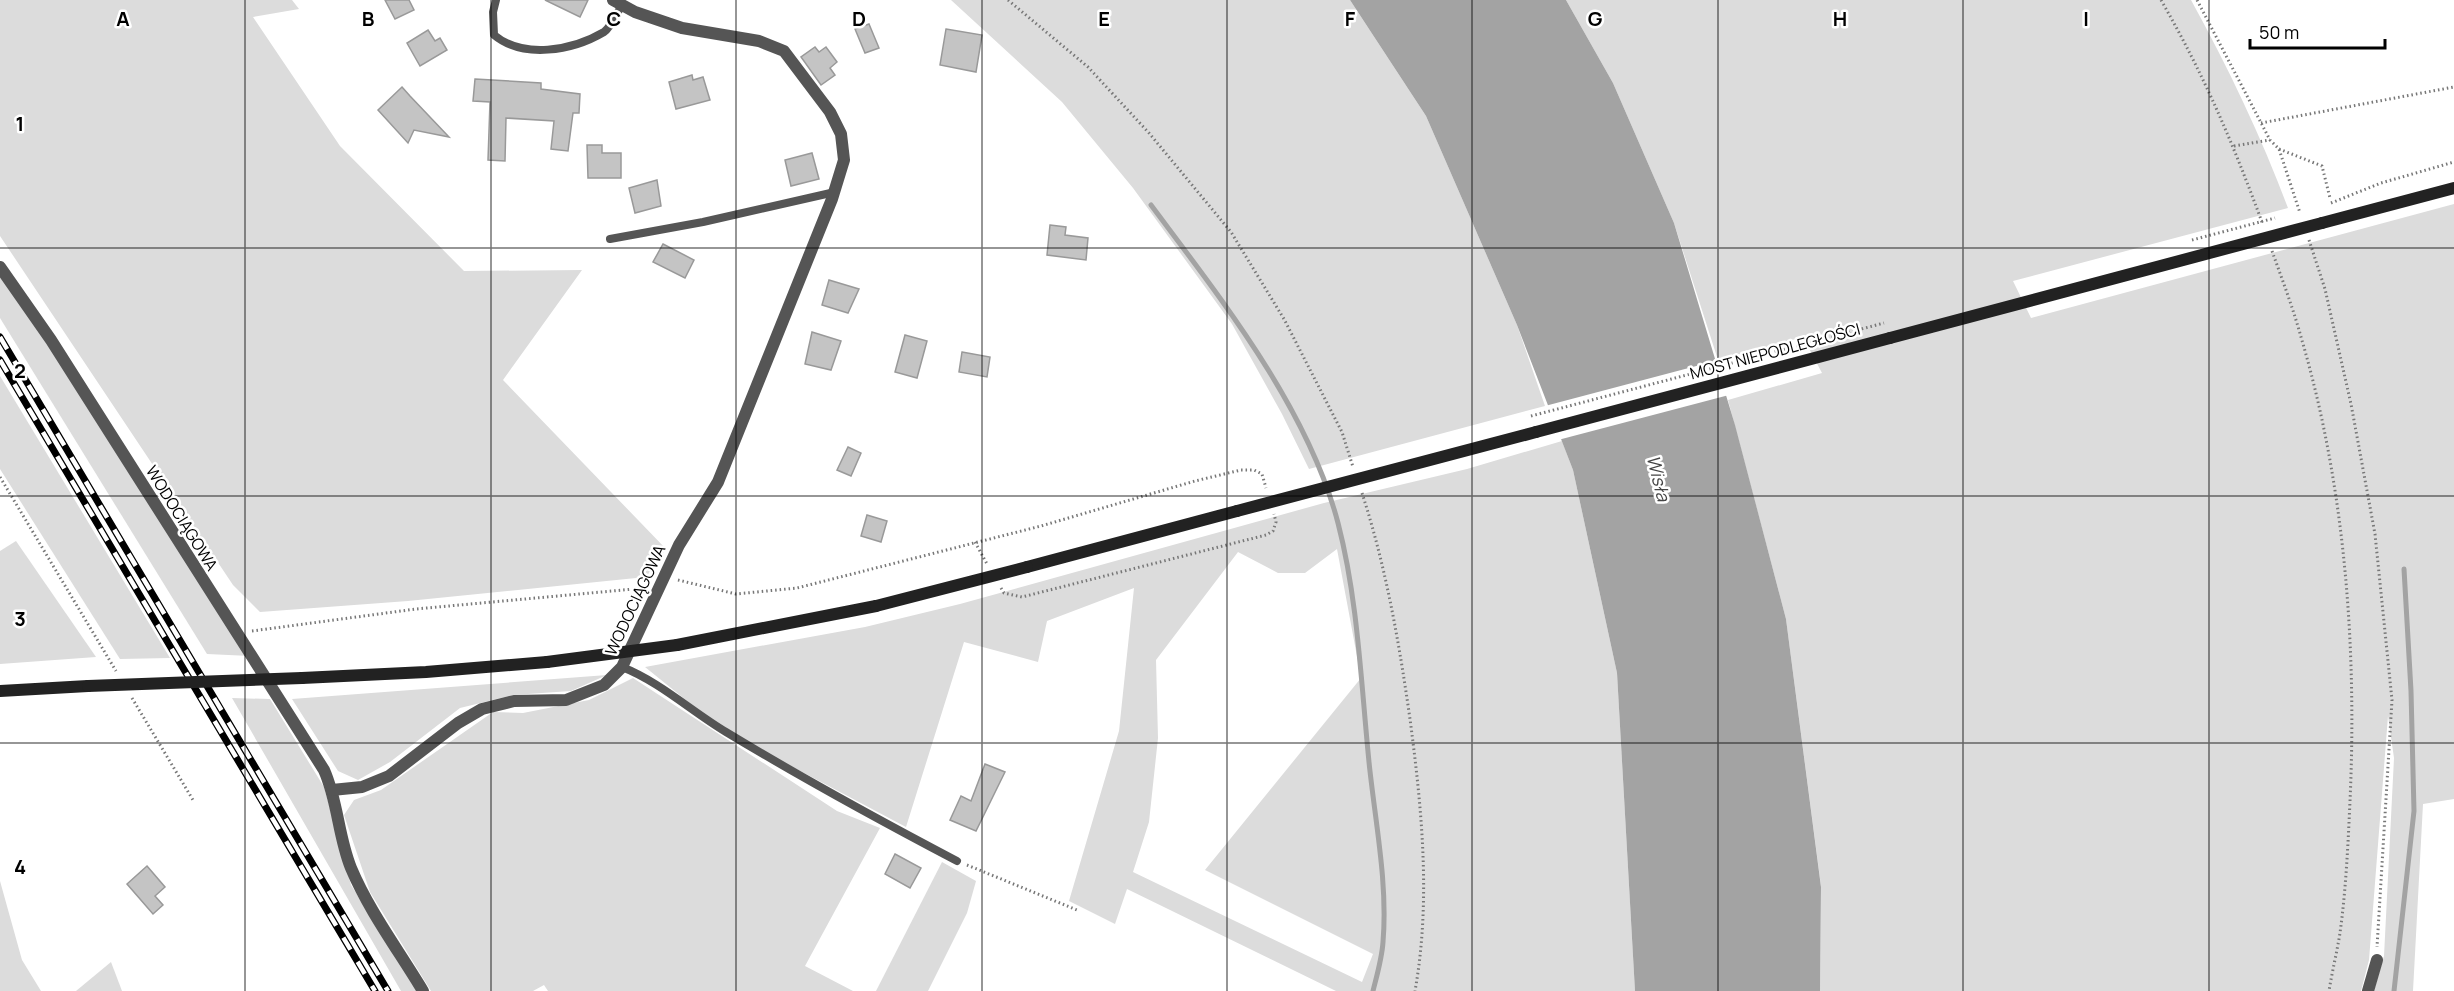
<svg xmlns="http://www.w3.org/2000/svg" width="2454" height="991" font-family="Manrope,sans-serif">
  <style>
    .green { fill: #dcdcdc; fill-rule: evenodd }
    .water { fill: #a3a3a3 }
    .pier { fill: #fff }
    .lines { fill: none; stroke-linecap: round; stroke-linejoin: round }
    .stream { stroke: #a3a3a3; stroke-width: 5 }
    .building { fill: #c4c4c4; stroke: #999; stroke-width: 1.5 }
    .path { stroke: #777; stroke-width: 3; stroke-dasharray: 1.5 3; stroke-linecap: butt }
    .service { stroke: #555; stroke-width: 8 }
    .minor { stroke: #555; stroke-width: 12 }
    .secondary { stroke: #222; stroke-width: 12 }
    .rail-casing { stroke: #000; stroke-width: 7 }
    .rail { stroke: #fff; stroke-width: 4.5; stroke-dasharray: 14; stroke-linecap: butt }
    .path-bridge { stroke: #777; stroke-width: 3; stroke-dasharray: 1.5 3; stroke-linecap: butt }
    .secondary-bridge { stroke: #222; stroke-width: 12 }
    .grid { fill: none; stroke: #000; stroke-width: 1.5; stroke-opacity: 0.55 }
    .labels { text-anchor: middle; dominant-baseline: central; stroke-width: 5; stroke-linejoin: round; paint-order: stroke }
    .street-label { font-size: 16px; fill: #000; stroke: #fff }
    .water-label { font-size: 18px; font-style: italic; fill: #444; stroke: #fff }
    .grid-label { font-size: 20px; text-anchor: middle; font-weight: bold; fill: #000; stroke: #fff; stroke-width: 5; stroke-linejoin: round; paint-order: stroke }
  </style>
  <rect width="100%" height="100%" fill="#fff"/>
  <!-- green -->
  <g class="green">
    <polygon points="0,0 292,0 299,9 253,17 340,146 464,271 582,270 503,380 666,549 646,577 408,601 260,612 233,585 0,236"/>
    <polygon points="951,0 1350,0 1426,116 1517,325 1545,406 1309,469 1282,414 1232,324 1133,188 1062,102"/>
    <path d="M1566,0h625c37,67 70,136 97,208l-275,73 18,37 423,-114v595l-31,5 -10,187h-39l10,-35 10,-198 -6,-42 -19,244 -8,31h-541l1,-105 -35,-267 -58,-219 94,-27 -19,-36 -85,23 -44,-137 -61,-140z"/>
    <polygon points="0,269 250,656 207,654 0,318"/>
    <polygon points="0,376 170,658 120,659 0,469"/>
    <path d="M1562,441l11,29 44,203 18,318h-299l-209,-102 -12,35 -46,-23 50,-170 15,-143 -87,33 -9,41 -74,-20 -58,185 -183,-97 -78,-63 220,-40 95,-23 364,-101 143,-34zM1337,549l24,129 -156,192 168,84 -11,28 -229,-110 16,-50 9,-84 -2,-78 82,-108 40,21h27z"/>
    <polygon points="16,541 96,657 0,664 0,551"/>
    <polygon points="607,675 571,691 513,695 460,708 390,762 358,780 338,771 292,699"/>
    <polygon points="633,678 837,811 880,828 805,966 853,991 548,991 544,985 533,991 431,991 370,892 344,815 354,800 381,790 493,712 523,713 589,700"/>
    <polygon points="232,698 270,699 324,787 351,885 417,991 401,991"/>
    <polygon points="942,862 976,881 967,913 928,991 876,991"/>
    <polygon points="0,881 22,960 41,991 0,991"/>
    <polygon points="111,962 122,991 76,991"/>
  </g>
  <!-- water -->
  <polygon class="water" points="1350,0 1566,0 1613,83 1674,223 1735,425 1786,619 1821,887 1820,991 1635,991 1617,673 1573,470 1517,325 1426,116"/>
  <!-- pier -->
  <polygon class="pier" points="1719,360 1729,395 1558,440 1545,406"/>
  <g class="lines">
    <!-- stream -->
    <g class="stream">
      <path d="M1151,205c70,94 157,203 187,318 20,77 23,160 31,239 6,59 19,121 14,180 -1,16 -6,33 -10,49"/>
      <polyline points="2394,991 2414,811 2411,691 2404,569"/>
    </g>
  </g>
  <!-- building -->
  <g class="building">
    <polygon points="385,0 409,0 414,10 395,19"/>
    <polygon points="545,0 588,0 580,17"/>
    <polygon points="869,24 879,48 865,53 855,29"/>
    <polygon points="946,29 982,35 976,72 940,65"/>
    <polygon points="428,30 435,41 440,38 447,50 420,66 407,43"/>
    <polygon points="815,47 819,52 826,47 837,62 830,68 835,75 821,85 801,57"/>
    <polygon points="692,75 693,80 703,77 710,100 676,109 669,82"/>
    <polygon points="475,79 541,83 541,89 580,94 579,113 573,113 568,151 551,149 554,121 506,118 505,161 488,160 490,102 473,101"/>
    <polygon points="402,87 410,96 449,137 414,130 408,143 378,110"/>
    <polygon points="587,145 602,145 602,153 621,153 621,178 588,178"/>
    <polygon points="812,153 819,179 791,186 785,160"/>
    <polygon points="657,180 661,206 635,213 629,188"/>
    <polygon points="1050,225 1066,227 1065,235 1088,238 1086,260 1047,255"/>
    <polygon points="663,244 694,260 685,278 653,262"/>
    <polygon points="829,280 859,289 848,313 822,305"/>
    <polygon points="812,332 841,341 831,370 805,364"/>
    <polygon points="905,335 927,341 917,378 895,372"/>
    <polygon points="962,352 990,357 987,377 959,372"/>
    <polygon points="848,447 861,453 851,476 837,470"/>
    <polygon points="867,515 887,521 881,542 861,536"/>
    <polygon points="985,764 1005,772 976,831 950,820 961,796 971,801"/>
    <polygon points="895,854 921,868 910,888 885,874"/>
    <polygon points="147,866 165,887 155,896 163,905 153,914 127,884"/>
  </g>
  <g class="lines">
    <!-- path -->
    <g class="path">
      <polyline points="1008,0 1088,67 1149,133 1231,232 1284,319 1342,432 1353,467"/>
      <path d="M2161,0c43,75 72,143 102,225"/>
      <polyline points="2197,0 2270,140 2279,149 2300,213"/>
      <polyline points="2261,123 2454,87"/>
      <polyline points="2234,146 2270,140"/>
      <polyline points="2279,149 2322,166 2330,198"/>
      <polyline points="2331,203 2381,183 2454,162"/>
      <polyline points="2309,240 2325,289 2351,404 2375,534 2392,700 2377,947"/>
      <path d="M2272,251c10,28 21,57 29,86 44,149 56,310 49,464 -2,44 -4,88 -10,132 -3,19 -8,39 -11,58"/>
      <polyline points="0,477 116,671"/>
      <path d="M1362,493c24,74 37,149 48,226 12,91 21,182 5,272"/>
      <polyline points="975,542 987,564"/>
      <polyline points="678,580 736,594 797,588 1041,526 1195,481 1241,470 1254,470 1262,474 1266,488"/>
      <polyline points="1001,588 1004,593 1022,597 1266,535 1273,531 1276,522 1274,514"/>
      <polyline points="252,631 416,609 634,589 642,592"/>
      <polyline points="132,698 193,800"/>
      <polyline points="967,865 1077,910"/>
    </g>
    <!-- service -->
    <g class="service">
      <path d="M496,0l-3,12 1,23c29,24 78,16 110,-3 7,-5 13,-19 18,-27"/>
      <polyline points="610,239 703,222 835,192"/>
      <path d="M622,667c38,15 69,44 104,65 76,46 153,88 231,129"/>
    </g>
    <!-- minor -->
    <g class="minor">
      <path d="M0,267l51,73 273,430c14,31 14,66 27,98 18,43 48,83 72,123"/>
      <polyline points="332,790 362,787 389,776 458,723 482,709 514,701 566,700 604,685 622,667 679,545 718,482 832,199 844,160 841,134 830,112 784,51 759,41 682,28 635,12 613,0"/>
      <polyline points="2368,991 2377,960"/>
    </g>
    <!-- secondary -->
    <g class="secondary">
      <polyline points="2322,223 2454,188"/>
      <polyline points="1536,432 1890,338"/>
      <polyline points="1027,567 1237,511"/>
      <polyline points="677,645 876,606"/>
      <polyline points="302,678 426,672 547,662"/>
      <polyline points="0,691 88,686"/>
    </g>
    <defs>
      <g id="rail">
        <polyline points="0,337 388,991"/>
        <polyline points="0,360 375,991"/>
      </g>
    </defs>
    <!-- rail casing -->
    <use href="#rail" class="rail-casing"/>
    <!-- rail -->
    <use href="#rail" class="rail"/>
    <!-- path-bridge -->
    <g class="path-bridge">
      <polyline points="2192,240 2275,218"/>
      <polyline points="1531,416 1884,323"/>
    </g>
    <!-- secondary-bridge -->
    <g class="secondary-bridge">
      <polyline points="1890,338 2322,223"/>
      <polyline points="1237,511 1536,432"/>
      <polyline points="876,606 1027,567"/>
      <polyline points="547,662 677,645"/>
      <polyline points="88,686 302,678"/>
    </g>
  </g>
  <!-- grid -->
  <path class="grid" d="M245,0v991M491,0v991M736,0v991M982,0v991M1227,0v991M1472,0v991M1718,0v991M1963,0v991M2209,0v991M0,248h2454M0,496h2454M0,743h2454"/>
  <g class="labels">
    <!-- street labels -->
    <g class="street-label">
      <text transform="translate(1775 351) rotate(-15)">MOST NIEPODLEGŁOŚCI</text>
      <text transform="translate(182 518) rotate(58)">WODOCIĄGOWA</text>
      <text transform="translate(635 600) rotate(-65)">WODOCIĄGOWA</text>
    </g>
    <!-- water labels -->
    <g class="water-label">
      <text transform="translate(1659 478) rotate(76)">Wisła</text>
    </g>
  </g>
  <g class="grid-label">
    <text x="123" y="26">A</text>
    <text x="368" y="26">B</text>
    <text x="614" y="26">C</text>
    <text x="859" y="26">D</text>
    <text x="1104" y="26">E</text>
    <text x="1350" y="26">F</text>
    <text x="1595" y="26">G</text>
    <text x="1840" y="26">H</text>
    <text x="2086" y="26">I</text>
    <text x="20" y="131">1</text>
    <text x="20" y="378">2</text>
    <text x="20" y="626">3</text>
    <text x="20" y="874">4</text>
  </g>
  <!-- scale -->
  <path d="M2250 39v9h135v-9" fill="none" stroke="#000000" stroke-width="3"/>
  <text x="2259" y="39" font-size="18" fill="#000000" stroke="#ffffff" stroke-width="4.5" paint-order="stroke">50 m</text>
</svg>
